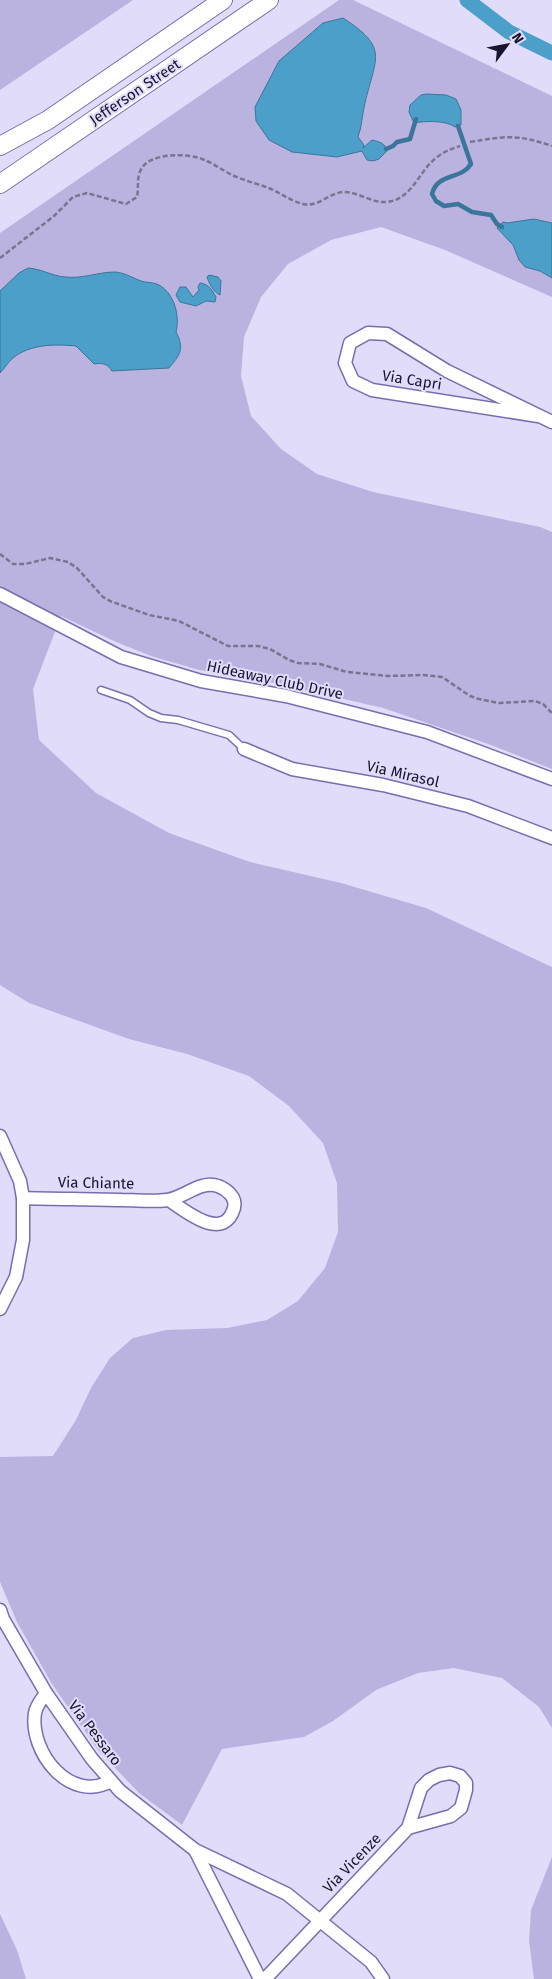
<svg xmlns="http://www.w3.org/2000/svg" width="552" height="1979" font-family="'Fira Sans',sans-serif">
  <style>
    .green { fill: #bab3e0 }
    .water { fill: #4b9fc8; stroke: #3c759a }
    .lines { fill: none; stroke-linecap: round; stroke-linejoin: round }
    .stream { stroke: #3c759a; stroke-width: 4.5 }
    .canal { stroke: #4b9fc8; stroke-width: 15 }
    .lane-casing { stroke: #7a6dae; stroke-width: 9 }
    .street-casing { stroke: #7a6dae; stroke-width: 15 }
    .secondary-casing { stroke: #7a6dae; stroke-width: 20 }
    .path { stroke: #79748f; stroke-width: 2.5; stroke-dasharray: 5 2.5; stroke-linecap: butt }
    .lane { stroke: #fff; stroke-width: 6 }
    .street { stroke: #fff; stroke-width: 12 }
    .secondary { stroke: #fff; stroke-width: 18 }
    .labels { text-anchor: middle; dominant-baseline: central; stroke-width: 4; stroke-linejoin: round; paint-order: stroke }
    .street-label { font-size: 15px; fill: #19132d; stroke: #e0dcf9 }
  </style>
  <rect width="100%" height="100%" fill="#e0dcf9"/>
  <!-- green -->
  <g class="green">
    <polygon points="0,0 133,0 0,90"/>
    <polygon points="339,0 353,0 552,96 552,297 445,250 381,227 331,240 288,264 261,297 244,337 241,376 251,416 281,449 317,474 373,492 540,527 552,532 552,769 491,745 383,708 274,683 199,670 151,656 116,642 61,616 33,689 39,740 96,793 169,833 250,862 341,883 426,908 552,967 552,1728 539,1707 502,1678 454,1668 418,1673 376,1690 333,1721 304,1737 222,1749 182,1825 139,1793 98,1750 52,1684 17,1622 0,1582 0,1457 53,1456 76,1420 91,1388 110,1358 133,1338 166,1330 227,1328 267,1320 298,1301 325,1268 338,1232 337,1183 323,1143 289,1106 249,1076 187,1054 129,1039 29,1003 0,985 0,233"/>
    <polygon points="552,1857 552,1979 534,1979 529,1941 531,1910"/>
    <polygon points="0,1914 17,1950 26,1979 0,1979"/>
  </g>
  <!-- water -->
  <g class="water">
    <path d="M343,18c46,30 33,38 22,85 -3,11 -3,24 -7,34l6,8 -1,3 9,-8c8,2 13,3 15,11l-8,8 -6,2 -6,-1 -5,-9 -25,6 -45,-5 -23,-12 -13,-19 -1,-14 24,-46 44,-38z"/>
    <path d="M426,94l20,1 10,4 5,11v15l-6,2c-9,-7 -31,-6 -41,-4l-5,-11 1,-7 11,-10z"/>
    <polygon points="534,219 552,223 552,278 540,271 525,267 519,260 513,245 497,228 503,222 507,223"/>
    <path d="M28,268c14,1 24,8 37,9 17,2 34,-5 50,-5 10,1 16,5 26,9 5,2 13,1 18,4 16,9 21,32 17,47 9,17 4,23 -7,36l-57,3c-5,-8 -10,-8 -18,-7l-18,-18c-21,-2 -46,-2 -63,12 -5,4 -8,10 -13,15v-82l19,-18z"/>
    <path d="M209,275l9,2 3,4 -1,14c-7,-3 -11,-12 -13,-18z"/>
    <path d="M200,283c9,1 12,7 16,14l-1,5 -9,-1 -10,5 -16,-4 -4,-7 4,-8h6l7,10 6,-7 -1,-3z"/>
  </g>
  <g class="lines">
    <!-- stream -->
    <g class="stream">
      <path d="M458,126l13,38c-10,16 -34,9 -39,30l4,7 8,5 14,-2 14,8 19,3 6,9 5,3"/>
      <polyline points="386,149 393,146 397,142 410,139 416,119"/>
    </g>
    <!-- canal -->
    <polyline class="canal" points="467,0 509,32 552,53"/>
    <defs>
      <polyline id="lane" points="101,690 130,700 149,713 161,718 178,720 229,735 244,749"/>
      <g id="street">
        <polyline points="538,416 372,390 353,381 345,363 350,343 368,333 387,334 447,371 552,422"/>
        <polyline points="0,594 121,657 201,681 286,696 427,732 552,779"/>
        <polyline points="244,749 292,769 383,785 468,806 552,838"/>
        <polyline points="0,1136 20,1181 23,1198 23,1240 16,1277 0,1309"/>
        <path d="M23,1198c33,1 66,1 99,2 15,0 31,2 45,0 17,-2 33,-20 51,-14 8,3 19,11 16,22 -10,35 -49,3 -65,-8"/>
        <polyline points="0,1610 3,1619 46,1693 92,1759 120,1791 195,1850 287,1894 371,1962 383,1979"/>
        <path d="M46,1693c-4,6 -10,13 -11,20 -6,39 35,91 76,68"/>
        <polyline points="195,1850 260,1979"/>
        <polyline points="265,1979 408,1828 421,1788 429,1780 439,1775 450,1773 460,1776 466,1783 466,1790 461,1808 451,1816 408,1828"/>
      </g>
      <g id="secondary">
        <polyline points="0,146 48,120 223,0"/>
        <polyline points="0,184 269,0"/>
      </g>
    </defs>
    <!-- lane casing -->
    <use href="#lane" class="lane-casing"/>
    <!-- street casing -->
    <use href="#street" class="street-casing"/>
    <!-- secondary casing -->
    <use href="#secondary" class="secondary-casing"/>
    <!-- path -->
    <g class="path">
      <path d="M470,142c36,-6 47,-8 82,4"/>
      <path d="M0,258l54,-42 19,-19 14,-4 39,11 11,-7c2,-9 -1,-21 5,-29 8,-15 46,-15 60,-9 11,4 20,11 30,16 13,6 27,9 39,14 11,5 20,12 32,15 16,4 27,-13 43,-12 13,1 27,11 40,10 26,-2 32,-30 50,-44 7,-6 15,-9 24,-12"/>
      <polyline points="0,554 13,564 25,564 50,558 68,562 77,568 103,597 110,601 149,615 179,621 228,646 258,646 270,649 289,660 298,663 320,664 347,672 388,676 423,675 442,677 470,696 479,699 499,703 535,701 543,704 552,713"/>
    </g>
    <!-- lane -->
    <use href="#lane" class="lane"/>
    <!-- street -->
    <use href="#street" class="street"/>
    <!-- secondary -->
    <use href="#secondary" class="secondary"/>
  </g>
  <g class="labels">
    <!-- street labels -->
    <g class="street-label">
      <text transform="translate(135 92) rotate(-34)">Jefferson Street</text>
      <text transform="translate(412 380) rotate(9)">Via Capri</text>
      <text transform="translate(275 680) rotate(12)">Hideaway Club Drive</text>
      <text transform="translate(403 774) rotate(13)">Via Mirasol</text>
      <text transform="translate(96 1183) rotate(1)">Via Chiante</text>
      <text transform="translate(95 1733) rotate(53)">Via Pessaro</text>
      <text transform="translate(352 1863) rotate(-46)">Via Vicenze</text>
    </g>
  </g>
  <!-- north arrow -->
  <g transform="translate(507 45) rotate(58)" stroke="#e0dcf9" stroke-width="4" paint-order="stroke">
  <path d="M0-4L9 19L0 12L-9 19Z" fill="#19132d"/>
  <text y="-8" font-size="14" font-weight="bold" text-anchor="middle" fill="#19132d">N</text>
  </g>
</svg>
